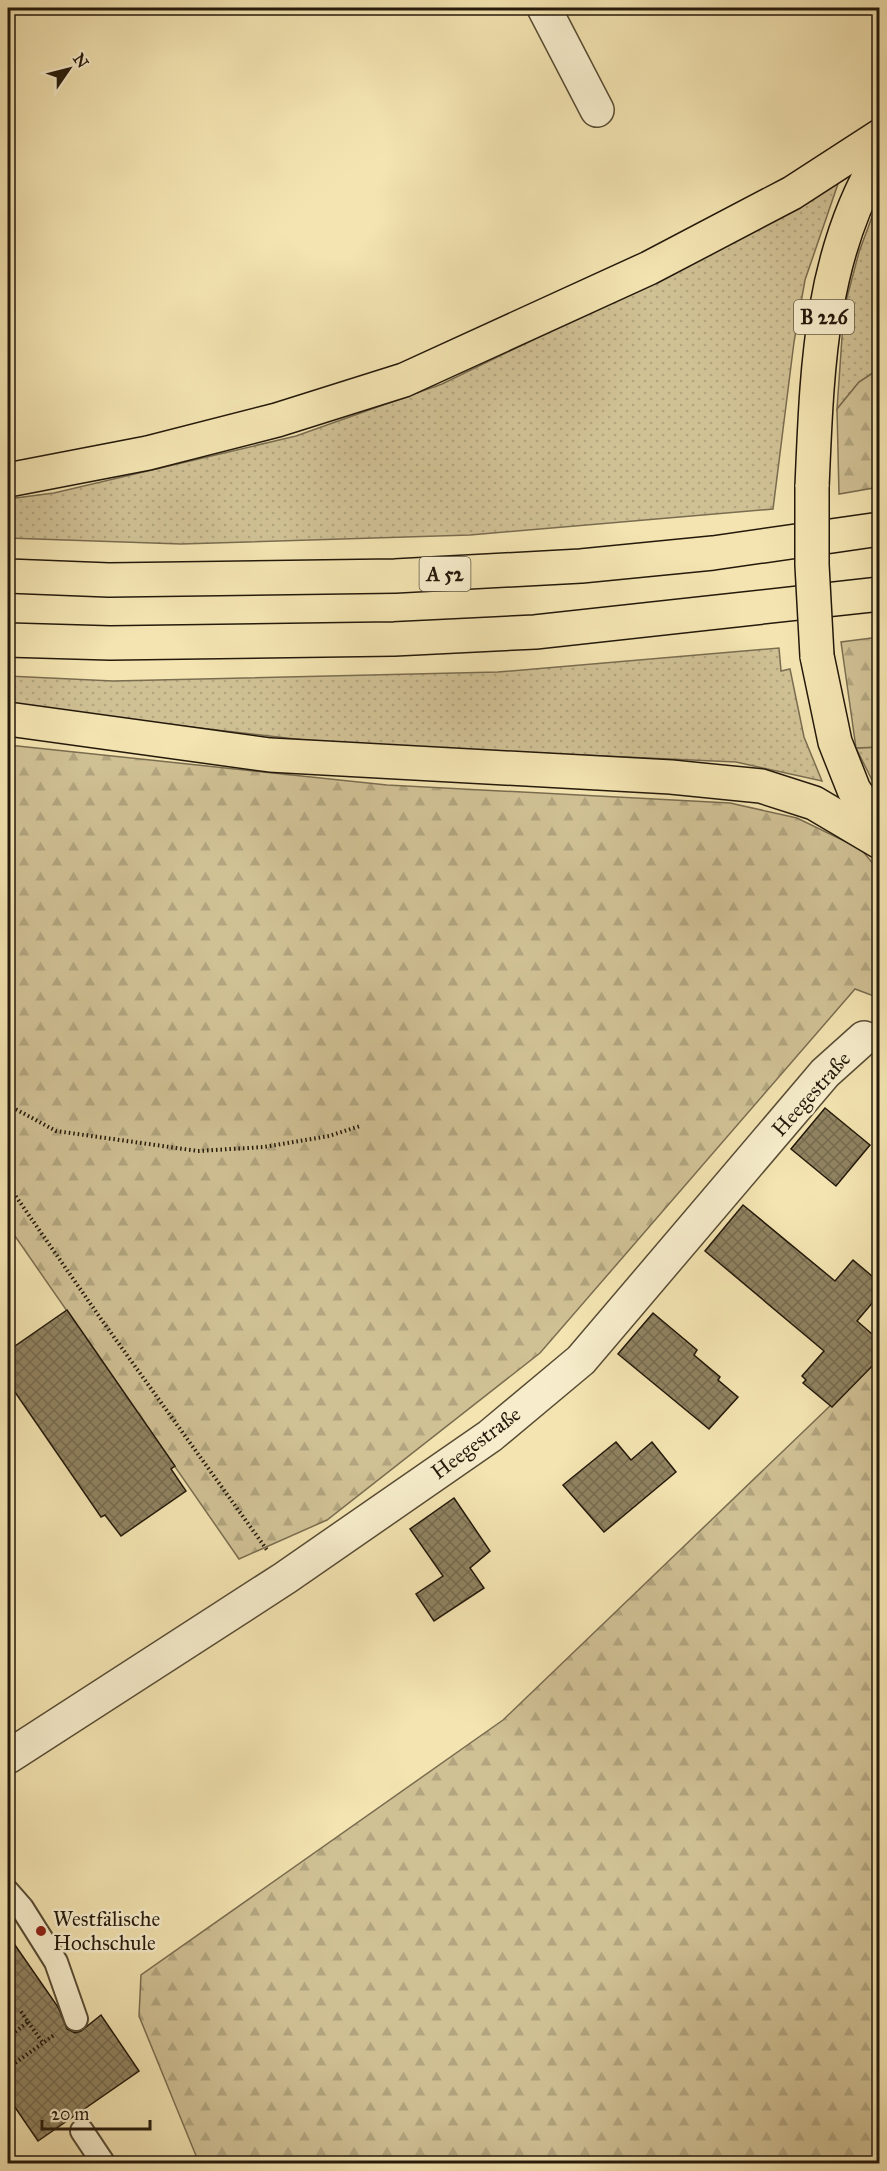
<svg xmlns="http://www.w3.org/2000/svg" width="887" height="2171" font-family="'IM FELL Great Primer',serif">
  <style>
    .grass { fill: url(#grass-dots); stroke: #7a6d50; stroke-width: 1.5 }
    .forest { fill: url(#forest-firs); stroke: #7a6d50; stroke-width: 1.5 }
    .building { fill: url(#building-cross-hatch); stroke: #24190b; stroke-width: 1.5 }
    .lines { fill: none; stroke-linecap: round; stroke-linejoin: round }
    .service-casing { stroke: #584c34; stroke-width: 26 }
    .minor-casing { stroke: #584c34; stroke-width: 36 }
    .primary-casing { stroke: #24190b; stroke-width: 36 }
    .motorway-casing { stroke: #24190b; stroke-width: 36 }
    .path { stroke: #24190b; stroke-width: 4; stroke-dasharray: 1.5 3; stroke-linecap: butt }
    .service { stroke: #f7edcc; stroke-width: 22 }
    .minor { stroke: #f7edcc; stroke-width: 33 }
    .primary { stroke: #f3e4b1; stroke-width: 33 }
    .motorway { stroke: #f3e4b1; stroke-width: 33 }
    .primary-bridge-casing { stroke: #24190b; stroke-width: 36; stroke-linecap: butt }
    .primary-bridge { stroke: #f3e4b1; stroke-width: 33 }
    .poi-dot { fill: #8f2418; stroke: #f7edcc; stroke-width: 2 }
    .labels { text-anchor: middle; dominant-baseline: central; stroke-width: 5; stroke-linejoin: round; paint-order: stroke }
    .shield { fill: #f7edcc; stroke: #635945; stroke-width: 1.5 }
    .shield-label { font-size: 20px; font-weight: bold; fill: #24190b }
    .street-label { font-size: 21px; fill: #24190b; stroke: #f7edcc }
    .poi-label { font-size: 21px; fill: #24190b; stroke: #f7edcc; text-anchor: start }
  </style>
  <defs>
    <pattern id="grass-dots" width="8" height="8" patternUnits="userSpaceOnUse" patternTransform="scale(1.5)"><rect width="8" height="8" fill="#d0c195"/><path d="M2 2h.1M6 6h.1" fill="none" stroke="#b2a57f" stroke-width="1.8" stroke-linecap="round"/></pattern>
    <pattern id="forest-firs" width="22" height="20" patternUnits="userSpaceOnUse" patternTransform="scale(1.5)"><rect width="22" height="20" fill="#d0c195"/><path d="M5 1l3.5 6h-7zM16 11l3.5 6h-7z" fill="#b2a57f"/></pattern>
    <pattern id="building-cross-hatch" width="8" height="8" patternUnits="userSpaceOnUse" patternTransform="scale(1.5)"><rect width="8" height="8" fill="#908361"/><path d="M0 0l8 8M0 8l8-8" fill="none" stroke="#756a4e"/></pattern>
  </defs>
  <rect width="100%" height="100%" fill="#f3e4b1"/>
  <filter id="stains"><feTurbulence type="fractalNoise" baseFrequency=".00333" numOctaves="4"/><feColorMatrix values="0 0 0 0 .2 0 0 0 0 .09 0 0 0 0 .02 0 0 0 .5 -.17"/></filter>
  <radialGradient id="worn" r=".72"><stop offset=".6" stop-color="#630" stop-opacity="0"/><stop offset="1" stop-color="#630" stop-opacity=".3"/></radialGradient>
  <!-- grass -->
  <g class="grass">
    <polygon points="840,178 805,280 794,342 773,509 470,535 181,544 8,538 8,499 54,493 296,436 442,384 721,248"/>
    <polygon points="879,198 879,369 859,382 837,409 844,309 859,252"/>
    <polygon points="779,648 781,671 790,669 804,737 822,781 736,762 444,749 304,740 8,706 8,676 113,681 498,672"/>
    <polygon points="879,747 880,747 879,794 856,748"/>
  </g>
  <!-- forest -->
  <g class="forest">
    <polygon points="879,369 879,487 839,494 837,409 859,382"/>
    <polygon points="879,637 879,747 856,748 841,642"/>
    <polygon points="8,745 387,785 730,803 797,818 861,849 879,871 879,998 855,989 540,1353 327,1520 239,1559 8,1226"/>
    <polygon points="879,1359 879,2163 199,2163 139,2016 141,1975 503,1720"/>
  </g>
  <!-- building -->
  <g class="building">
    <polygon points="825,1108 870,1145 836,1186 791,1149"/>
    <polygon points="743,1205 835,1281 853,1260 879,1282 879,1295 857,1321 879,1340 879,1359 832,1407 803,1383 806,1380 802,1376 824,1351 705,1251"/>
    <polygon points="67,1310 175,1466 171,1469 186,1491 121,1536 105,1515 101,1517 8,1382 8,1351"/>
    <polygon points="653,1313 697,1350 694,1355 720,1377 718,1380 738,1397 709,1429 618,1354"/>
    <polygon points="616,1442 631,1460 652,1442 676,1472 604,1532 563,1485"/>
    <polygon points="454,1498 490,1551 470,1568 484,1588 434,1621 416,1594 443,1576 410,1529"/>
    <polygon points="8,1935 58,2007 67,2029 75,2033 81,2031 101,2015 139,2071 38,2141 8,2097"/>
  </g>
  <g class="lines">
    <defs>
      <g id="service">
        <polyline points="8,1892 22,1908 56,1962 76,2019"/>
        <polyline points="82,2131 104,2164"/>
      </g>
      <g id="minor">
        <polyline points="544,8 597,110"/>
        <polyline points="8,1757 285,1578 490,1436 581,1360 825,1073 864,1038"/>
      </g>
      <g id="primary">
        <path d="M812,487c5,-114 7,-229 68,-330"/>
        <polyline points="817,656 835,742 854,790 880,829"/>
      </g>
      <g id="motorway">
        <polyline points="8,480 148,453 277,420 404,380 649,268 792,193 880,136"/>
        <polyline points="8,576 109,580 395,576 581,566 713,553 880,529"/>
        <polyline points="8,640 110,643 394,639 535,632 880,594"/>
        <polyline points="8,719 270,755 671,777 761,786 814,803 880,842"/>
      </g>
    </defs>
    <!-- service casing -->
    <use href="#service" class="service-casing"/>
    <!-- minor casing -->
    <use href="#minor" class="minor-casing"/>
    <!-- primary casing -->
    <use href="#primary" class="primary-casing"/>
    <!-- motorway casing -->
    <use href="#motorway" class="motorway-casing"/>
    <!-- path -->
    <g class="path">
      <polyline points="8,1105 56,1131 198,1151 264,1147 329,1136 360,1126"/>
      <polyline points="8,1185 101,1319 267,1550"/>
      <polyline points="28,2022 43,2043"/>
      <polyline points="8,2037 28,2022 20,2010"/>
      <polyline points="8,2068 54,2035"/>
    </g>
    <!-- service -->
    <use href="#service" class="service"/>
    <!-- minor -->
    <use href="#minor" class="minor"/>
    <!-- primary -->
    <use href="#primary" class="primary"/>
    <!-- motorway -->
    <use href="#motorway" class="motorway"/>
    <defs>
      <polyline id="primary-bridge" points="812,487 812,565 817,656"/>
    </defs>
    <!-- primary-bridge casing -->
    <use href="#primary-bridge" class="primary-bridge-casing"/>
    <!-- primary-bridge -->
    <use href="#primary-bridge" class="primary-bridge"/>
  </g>
  <!-- markers -->
  <circle class="poi-dot" cx="41" cy="1931" r="6"/>
  <g class="labels">
    <!-- shield labels -->
    <g class="shield">
      <rect x="794" y="300" width="60" height="34" rx="4.5"/>
      <rect x="419.5" y="557" width="51" height="34" rx="4.5"/>
    </g>
    <g class="shield-label">
      <text x="824" y="317">B 226</text>
      <text x="445" y="574">A 52</text>
    </g>
    <!-- street labels -->
    <g class="street-label">
      <text transform="translate(811 1094) rotate(-48)">Heegestraße</text>
      <text transform="translate(476 1443) rotate(-37)">Heegestraße</text>
    </g>
    <!-- poi labels -->
    <g class="poi-label">
      <text x="53" y="1919">Westfälische<tspan x="53" dy="24">Hochschule</tspan></text>
    </g>
  </g>
  <!-- margin -->
  <rect width="887" height="2171" fill="none" stroke="#f3e4b1" stroke-width="30"/>
  <rect x="9" y="9" width="869" height="2153" fill="none" stroke="#24190b" stroke-width="3"/>
  <rect x="15" y="15" width="857" height="2141" fill="none" stroke="#24190b" stroke-width="1.5"/>
  <!-- north arrow -->
  <g transform="translate(69 69) rotate(55)" stroke="#f7edcc" stroke-width="4.5" paint-order="stroke">
  <path d="M0-4.5L10 22L0 15L-10 22Z" fill="#24190b"/>
  <text y="-9" font-size="16" font-weight="bold" text-anchor="middle" fill="#24190b">N</text>
  </g>
  <!-- scale -->
  <path d="M42 2120v9h108v-9" fill="none" stroke="#24190b" stroke-width="3"/>
  <text x="51" y="2120" font-size="18" fill="#24190b" stroke="#f7edcc" stroke-width="4.5" paint-order="stroke">20 m</text>
  <rect width="100%" height="100%" filter="url(#stains)"/>
  <rect width="100%" height="100%" fill="url(#worn)"/>
</svg>
